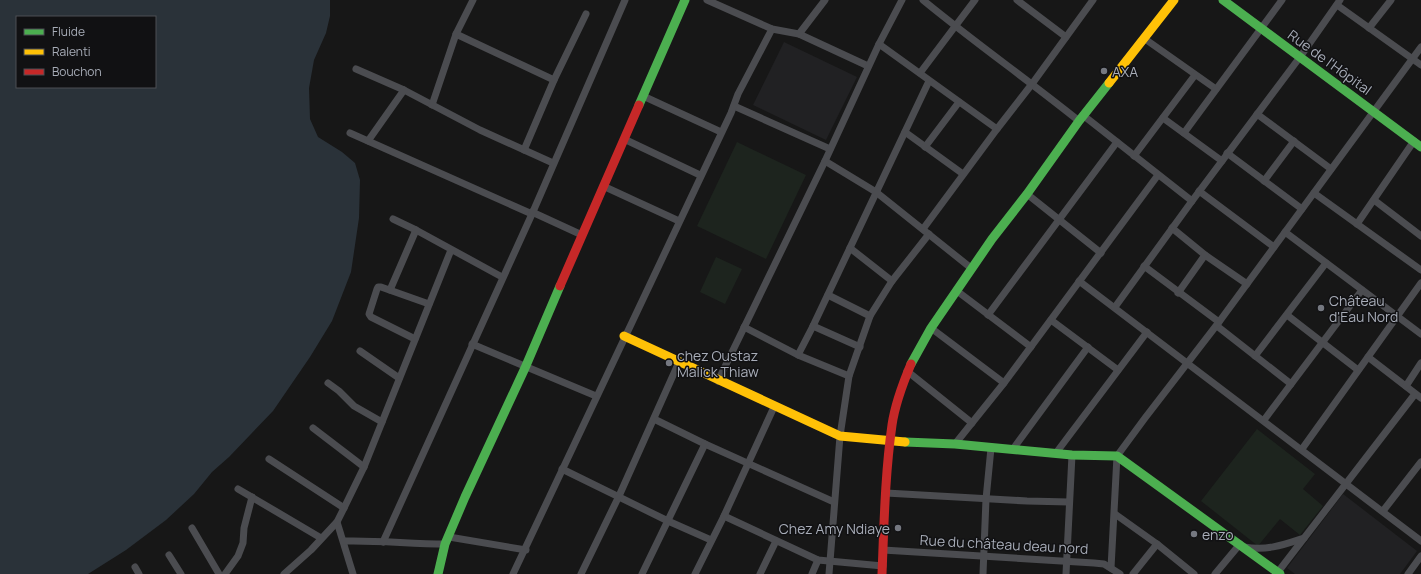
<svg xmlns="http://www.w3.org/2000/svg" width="1421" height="574" font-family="Manrope,sans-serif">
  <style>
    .built { fill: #212123 }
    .green { fill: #1d241e }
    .water { fill: #2a3239; fill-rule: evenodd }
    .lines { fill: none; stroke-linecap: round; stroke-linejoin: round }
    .street { stroke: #4b4c50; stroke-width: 7 }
    .fast { stroke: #4caf50; stroke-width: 9 }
    .slow { stroke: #ffc107; stroke-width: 9 }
    .jam { stroke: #c62828; stroke-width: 9 }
    .poi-dot { fill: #757880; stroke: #111113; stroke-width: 1.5 }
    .labels { text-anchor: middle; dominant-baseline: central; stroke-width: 3; stroke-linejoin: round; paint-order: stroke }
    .street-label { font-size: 14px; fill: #a8adb8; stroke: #111113 }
    .poi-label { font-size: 14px; fill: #a8adb8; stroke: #111113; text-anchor: start }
  </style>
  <rect width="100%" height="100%" fill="#171717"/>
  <!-- built -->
  <g class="built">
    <polygon points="784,42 857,77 826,140 753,105"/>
    <polygon points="1343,494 1417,551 1400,574 1295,574 1287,568"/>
  </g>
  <!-- green -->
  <g class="green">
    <polygon points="737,142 806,175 766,259 697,226"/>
    <polygon points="716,257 742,269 725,304 700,292"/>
    <polygon points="1257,429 1315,474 1303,489 1323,506 1300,535 1280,519 1258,546 1201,501"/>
  </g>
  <!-- water -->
  <path class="water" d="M0,0h330v16l-4,17 -12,27 -5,28 1,31 8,18 24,15 13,11 5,17 -1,38 -8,54 -19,49 -22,36 -37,54 -44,46 -17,15 -18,22 -28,26 -40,30 -38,24h-88zM17,17h138v70h-138z"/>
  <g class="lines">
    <!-- street -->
    <g class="street">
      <polyline points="707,0 772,29 799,34 868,66"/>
      <path d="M923,0c51,42 105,80 156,121"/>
      <polyline points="1017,0 1066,37"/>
      <polyline points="1337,5 1421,65"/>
      <polyline points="1369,28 1391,0"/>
      <polyline points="456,34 554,80"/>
      <polyline points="799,34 825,0"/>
      <polyline points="1145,39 1216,89"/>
      <polyline points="879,44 997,129"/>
      <polyline points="356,69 404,90 480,130 553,163"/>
      <polyline points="920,73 975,0"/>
      <polyline points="643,96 721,132"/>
      <polyline points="432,105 456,34 473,0"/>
      <polyline points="734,106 830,149"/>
      <polyline points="1257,114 1331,169"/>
      <polyline points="1084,116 1192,201"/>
      <polyline points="1163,118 1222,161"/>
      <polyline points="905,132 963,174"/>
      <polyline points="350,133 532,214"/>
      <polyline points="1184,133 1282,0"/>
      <polyline points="624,139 700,175"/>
      <polyline points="368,141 404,90"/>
      <polyline points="925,147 959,102"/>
      <polyline points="524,150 554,80 586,14"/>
      <polyline points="1227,153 1302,209"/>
      <polyline points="1134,156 1195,75"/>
      <polyline points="825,161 876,192 971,268"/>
      <polyline points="1264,181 1294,141"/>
      <polyline points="603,186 679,221"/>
      <polyline points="1199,191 1274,247"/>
      <polyline points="1314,193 1421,270"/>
      <polyline points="1027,194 1101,253"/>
      <polyline points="1374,200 1421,236"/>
      <polyline points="532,212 582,235"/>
      <polyline points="393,219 416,230 502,277"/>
      <polyline points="1357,224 1414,141"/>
      <polyline points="1172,228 1205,255 1247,284"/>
      <polyline points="923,229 997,129 1032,84 1093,0"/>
      <polyline points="1285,232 1421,334"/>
      <polyline points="850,248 892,281"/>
      <polyline points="1144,266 1219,322"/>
      <polyline points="1079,281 1421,541"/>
      <polyline points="390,290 416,230"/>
      <polyline points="957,291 1031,347"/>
      <polyline points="1178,293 1205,255"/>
      <polyline points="828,295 870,316"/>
      <polyline points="1115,307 1192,201 1300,57 1340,0"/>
      <polyline points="988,315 1117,142"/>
      <polyline points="1287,315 1358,370"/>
      <polyline points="1051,320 1118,370"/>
      <polyline points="813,326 860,347"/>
      <polyline points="1217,326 1291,384"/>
      <polyline points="744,327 798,355 849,376"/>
      <polyline points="931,328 1004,383"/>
      <polyline points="415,339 371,317 369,314 377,289 378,287 381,287 429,304"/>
      <polyline points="472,344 596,396"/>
      <polyline points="360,351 399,378"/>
      <polyline points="798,355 813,326 929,81"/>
      <polyline points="1255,356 1326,263"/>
      <polyline points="1368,357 1421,398"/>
      <polyline points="907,371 972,423"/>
      <polyline points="718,381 825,161 879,44 902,0"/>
      <polyline points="328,383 339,391 354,406 382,422"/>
      <polyline points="1406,386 1421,363"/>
      <polyline points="654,419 705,444 834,502"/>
      <polyline points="1264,420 1362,290"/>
      <polyline points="313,428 364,467"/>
      <polyline points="955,444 1004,383 1158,175"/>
      <polyline points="1013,449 1088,347"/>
      <polyline points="1302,449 1421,283"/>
      <polyline points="1056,453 1147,332"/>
      <polyline points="269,459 344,508"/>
      <polyline points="562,469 668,521 711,540"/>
      <polyline points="238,489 321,538"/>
      <polyline points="886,493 1027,501 1069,502"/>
      <polyline points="1383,511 1421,462"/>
      <polyline points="1115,514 1157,544 1194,574"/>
      <polyline points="724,516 818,560 883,566"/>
      <polyline points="337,522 353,574"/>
      <polyline points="192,528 219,574"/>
      <polyline points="449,537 526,550"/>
      <path d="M344,541c34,-1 67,3 101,3"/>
      <polyline points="383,542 532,214 625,0"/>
      <path d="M1244,547c23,4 39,-2 60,-9"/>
      <polyline points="883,550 1094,563 1104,564 1120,574"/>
      <polyline points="169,555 181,574"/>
      <polyline points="135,567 139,574"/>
      <polyline points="1111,568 1117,456 1145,418 1219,322 1421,47"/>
      <polyline points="1278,572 1415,394"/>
      <polyline points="225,574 238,556 243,543 244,528 252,497"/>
      <polyline points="284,574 311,550 337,522 344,508 364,467 451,250"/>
      <polyline points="513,574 731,113 738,94 772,29"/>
      <polyline points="581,574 619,496 679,362"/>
      <polyline points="642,574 705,444"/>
      <polyline points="695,574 724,516 774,407"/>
      <polyline points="760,574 776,541"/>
      <polyline points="812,574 818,560"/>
      <polyline points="829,574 840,436 849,376 870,316 892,281 929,234"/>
      <polyline points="983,574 986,499 991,448"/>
      <polyline points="1066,574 1072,455"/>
      <polyline points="1133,574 1157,544"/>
      <polyline points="1215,574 1240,544"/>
      <polyline points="1408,574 1421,556"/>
    </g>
    <!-- fast -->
    <g class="fast">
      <polyline points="1223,0 1421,147"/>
      <polyline points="639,105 685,0"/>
      <polyline points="911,364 931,328 992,239 1027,194 1079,121 1109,83"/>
      <polyline points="905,442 955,444 1072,455 1117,456 1280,574"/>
      <polyline points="438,574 445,544 465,497 525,368 560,286"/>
    </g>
    <!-- slow -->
    <g class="slow">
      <polyline points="1109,83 1174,0"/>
      <polyline points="624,336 840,436 905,442"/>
    </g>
    <!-- jam -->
    <g class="jam">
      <polyline points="560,286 639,105"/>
      <path d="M882,574c2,-49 3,-100 10,-149 3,-21 11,-42 19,-61"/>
    </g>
  </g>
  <!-- markers -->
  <g class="poi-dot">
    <circle cx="1104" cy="71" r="4"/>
    <circle cx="1321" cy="308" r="4"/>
    <circle cx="669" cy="363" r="4"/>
    <circle cx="898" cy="528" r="4"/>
    <circle cx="1194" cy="534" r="4"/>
  </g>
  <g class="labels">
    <!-- street labels -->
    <g class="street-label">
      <text transform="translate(1330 62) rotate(36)">Rue de l'Hôpital</text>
      <text transform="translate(1004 544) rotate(3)">Rue du château deau nord</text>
    </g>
    <!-- poi labels -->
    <g class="poi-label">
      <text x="1112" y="71">AXA</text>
      <text x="1329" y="300">Château<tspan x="1329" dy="16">d'Eau Nord</tspan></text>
      <text x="677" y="355">chez Oustaz<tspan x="677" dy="16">Malick Thiaw</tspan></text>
      <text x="890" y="528" text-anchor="end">Chez Amy Ndiaye</text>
      <text x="1202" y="534">enzo</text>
    </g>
  </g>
  <!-- legend -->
  <rect x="16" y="16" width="140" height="72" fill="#111113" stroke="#4d4f55"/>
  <rect x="24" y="29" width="20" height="6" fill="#4caf50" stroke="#4d4f55"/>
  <text x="52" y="36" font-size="12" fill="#a8adb8">Fluide</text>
  <rect x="24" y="49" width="20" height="6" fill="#ffc107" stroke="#4d4f55"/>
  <text x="52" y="56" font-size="12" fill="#a8adb8">Ralenti</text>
  <rect x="24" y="69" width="20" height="6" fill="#c62828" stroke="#4d4f55"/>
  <text x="52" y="76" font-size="12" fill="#a8adb8">Bouchon</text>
</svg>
